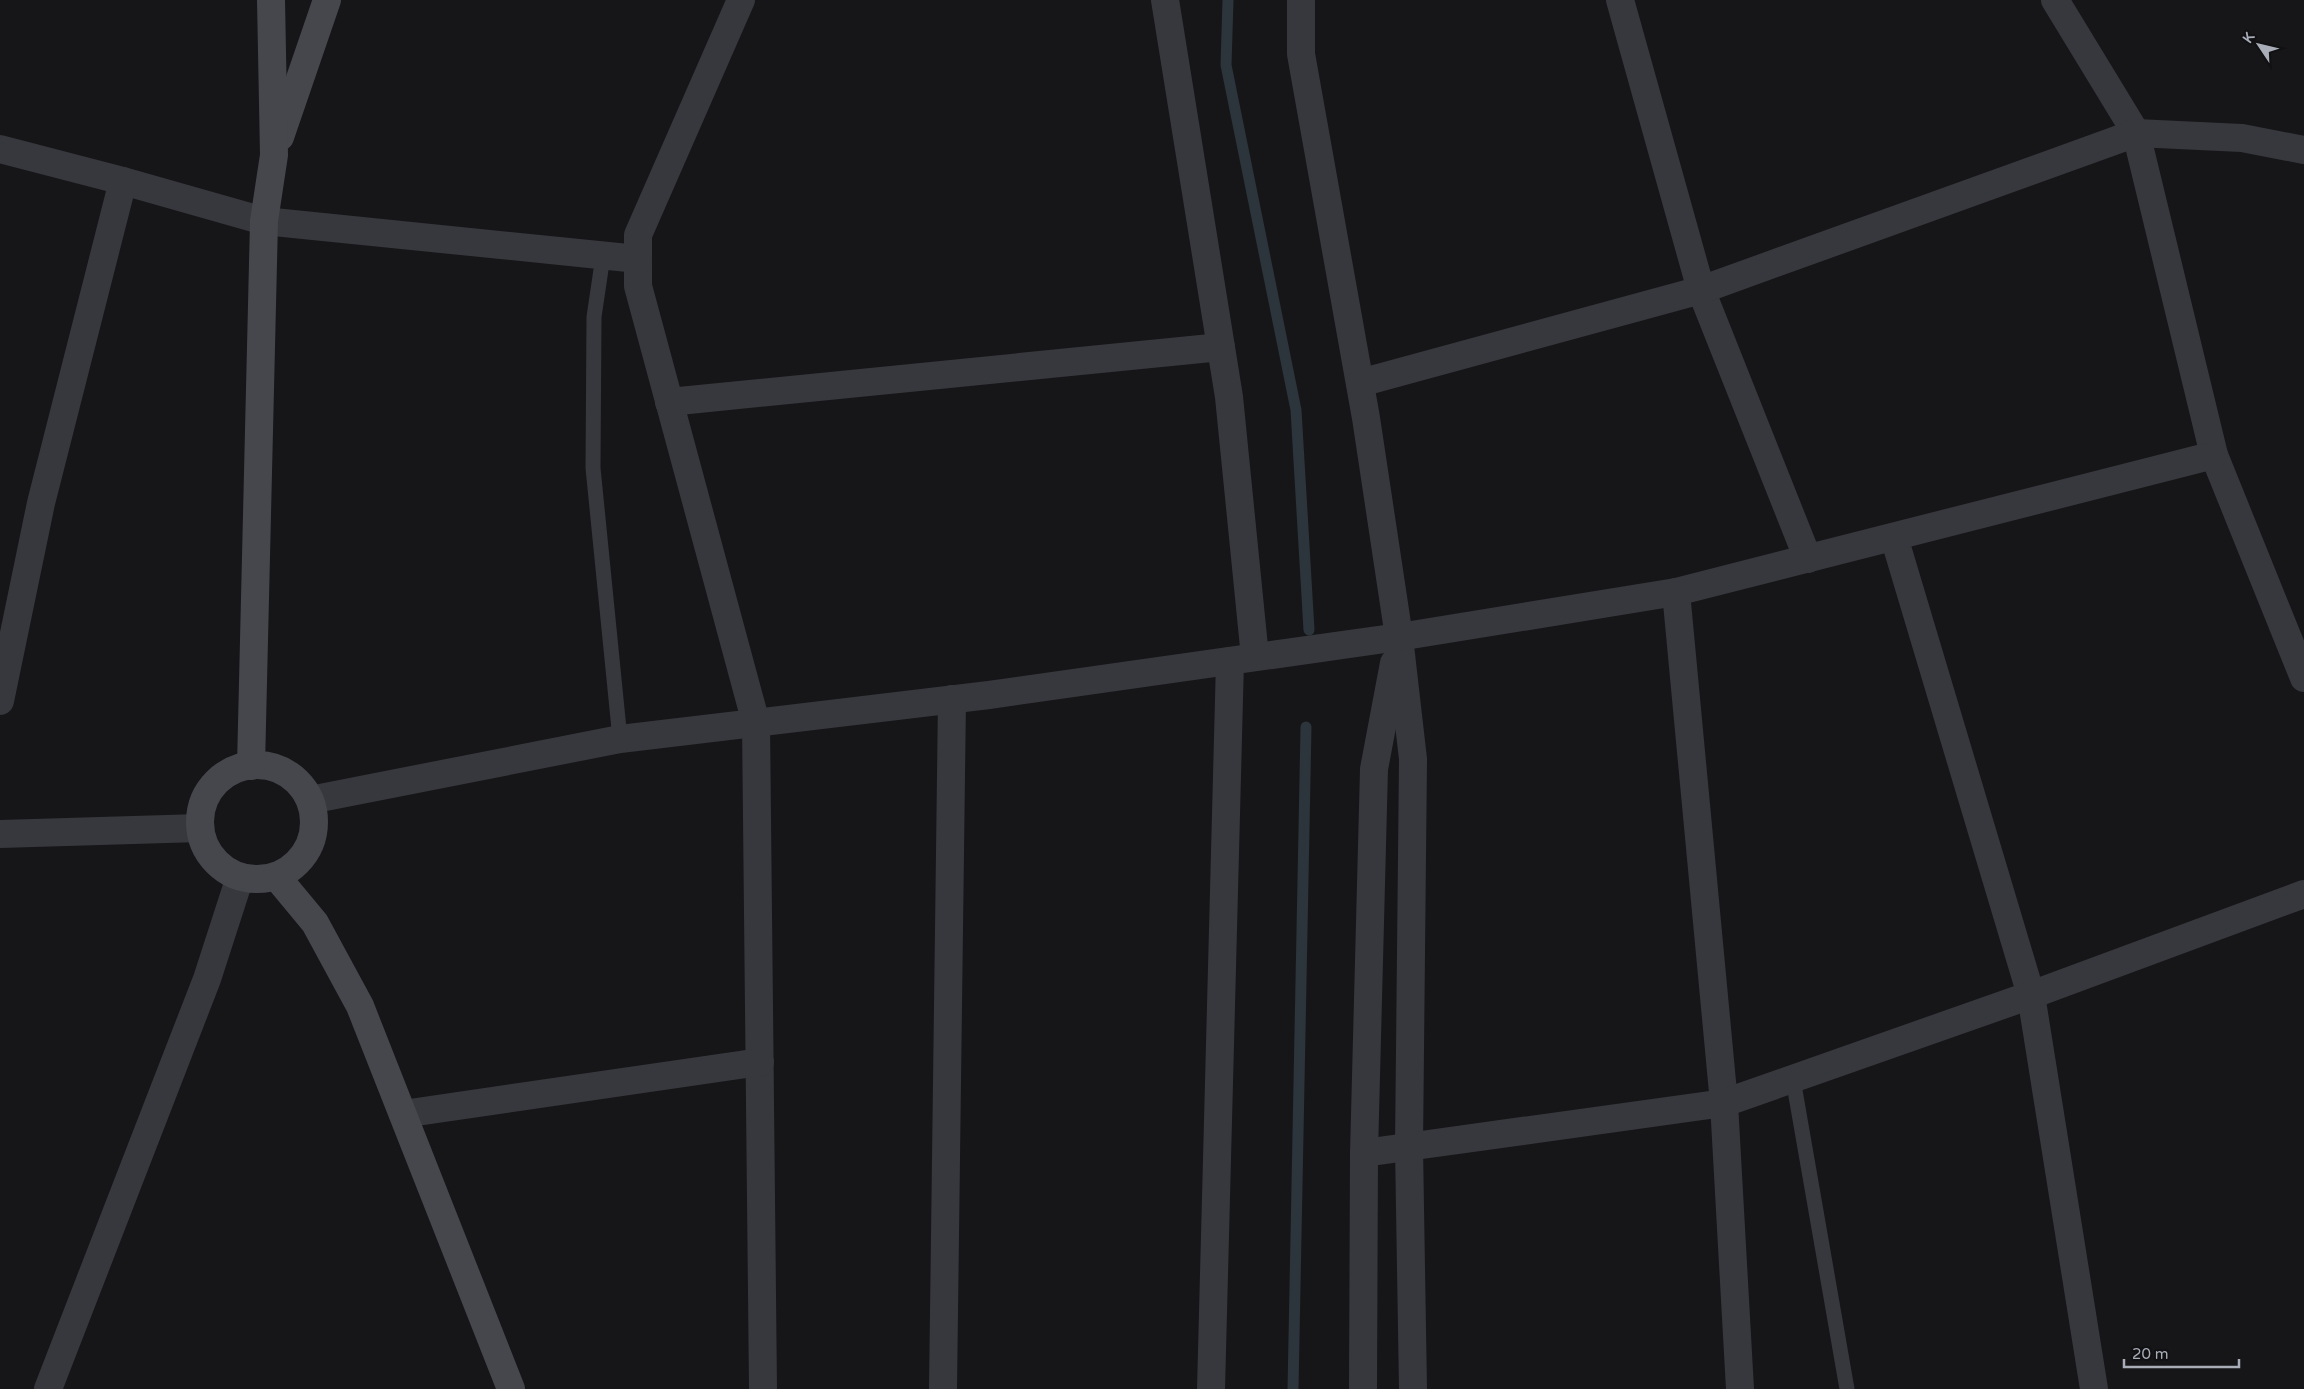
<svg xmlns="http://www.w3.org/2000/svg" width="2304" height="1389" font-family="'Varela Round',sans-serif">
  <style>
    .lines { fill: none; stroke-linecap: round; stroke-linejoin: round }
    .stream { stroke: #2c353c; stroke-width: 11 }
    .lane { stroke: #37383d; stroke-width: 15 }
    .street { stroke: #37383d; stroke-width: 28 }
    .secondary { stroke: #45474d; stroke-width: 28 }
  </style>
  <rect width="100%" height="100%" fill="#161618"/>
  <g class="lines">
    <!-- stream -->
    <g class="stream">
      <polyline points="1228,0 1226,65 1296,410 1309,630"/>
      <polyline points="1293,1389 1306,727"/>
    </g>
    <!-- lane -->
    <g class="lane">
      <polyline points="603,256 594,317 593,468 620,739"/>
      <polyline points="1793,1079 1847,1389"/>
    </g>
    <!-- street -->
    <g class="street">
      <polyline points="741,0 638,235 638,286 756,723 763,1389"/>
      <polyline points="1165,0 1229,397 1255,657"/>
      <polyline points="1301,0 1301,54 1366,418 1399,637 1413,759 1409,1147 1413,1389"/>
      <polyline points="1620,0 1701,290 1808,559"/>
      <polyline points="2055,0 2136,133 2214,455 2304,678"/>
      <polyline points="0,149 123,181 264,221 638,259"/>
      <polyline points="1360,383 1701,290 2136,133 2242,138 2304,150"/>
      <polyline points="669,402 1221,347"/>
      <polyline points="1894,537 2031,995 2094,1389"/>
      <polyline points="1676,592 1724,1103 1740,1389"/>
      <polyline points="0,701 41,503 123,181"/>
      <polyline points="310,800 620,739 989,695 1399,637 1676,592 2214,455"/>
      <polyline points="0,834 200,828"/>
      <polyline points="403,1114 760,1062"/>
      <polyline points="1364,1153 1724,1103 2031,995 2304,894"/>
      <polyline points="48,1389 207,979 240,877"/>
      <polyline points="943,1389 952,699"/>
      <polyline points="1211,1389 1230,661"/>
      <polyline points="1363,1389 1364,1153 1374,769 1394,663"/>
    </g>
    <!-- secondary -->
    <g class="secondary">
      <polyline points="280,137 327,0"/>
      <circle cx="257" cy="822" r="57"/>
      <polyline points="251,766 264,221 274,155 271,0"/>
      <polyline points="276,876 315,923 360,1006 511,1389"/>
    </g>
  </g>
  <!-- north arrow -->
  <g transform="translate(2259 45) rotate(305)" stroke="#111113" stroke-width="4" paint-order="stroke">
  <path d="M0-4L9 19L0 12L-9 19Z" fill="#a8adb8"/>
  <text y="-8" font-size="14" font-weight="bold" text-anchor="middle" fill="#a8adb8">K</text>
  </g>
  <!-- scale -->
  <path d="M2124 1359v8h115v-8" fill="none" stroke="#a8adb8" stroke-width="2.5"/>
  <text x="2132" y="1359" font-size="15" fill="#a8adb8" stroke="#111113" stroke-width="4" paint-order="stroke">20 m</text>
</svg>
